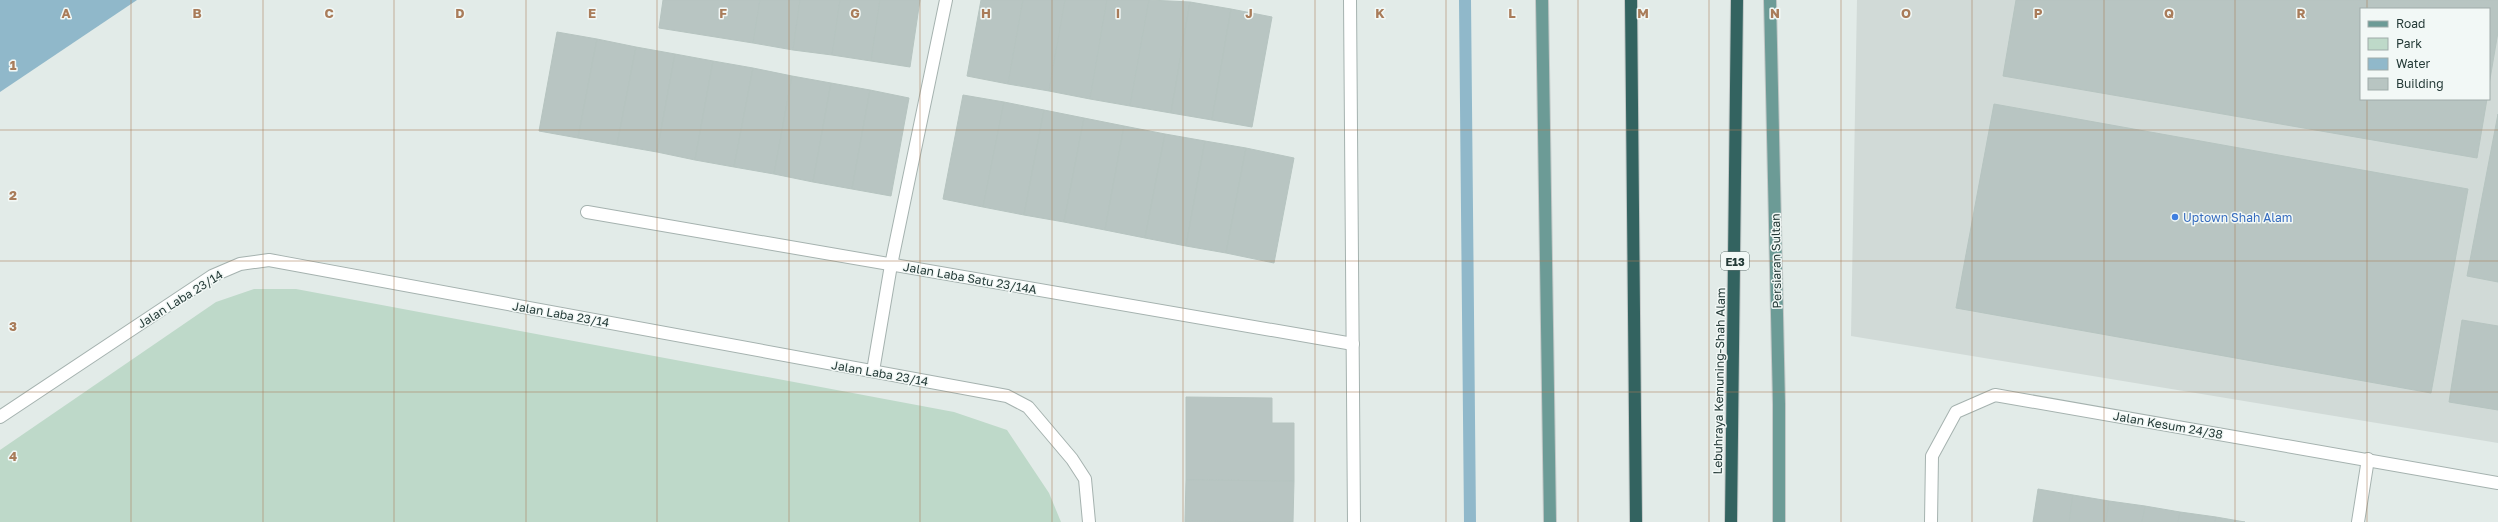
<svg xmlns="http://www.w3.org/2000/svg" width="2498" height="522" font-family="'Golos Text',sans-serif">
  <style>
    .built { fill: #d1dad7; fill-rule: evenodd }
    .green { fill: #bed9c9 }
    .water { fill: #90b8ca }
    .lines { fill: none; stroke-linecap: round; stroke-linejoin: round }
    .stream { stroke: #90b8ca; stroke-width: 12 }
    .building { fill: #b8c5c2; stroke: #b6c4c0 }
    .lane-casing { stroke: #a5b2af; stroke-width: 14 }
    .street-casing { stroke: #a5b2af; stroke-width: 14 }
    .primary-casing { stroke: #c2c8c7; stroke-width: 14 }
    .highway-casing { stroke: #c2c8c7; stroke-width: 14 }
    .lane { stroke: #fff; stroke-width: 12 }
    .street { stroke: #fff; stroke-width: 12 }
    .primary { stroke: #6c9b96; stroke-width: 12 }
    .highway { stroke: #336360; stroke-width: 12 }
    .grid { fill: none; stroke: #a97c5a; stroke-width: 1; stroke-opacity: 0.55 }
    .shop-dot { fill: #3f7fe0; stroke: #f2f8f6; stroke-width: 1.5 }
    .labels { text-anchor: middle; dominant-baseline: central; stroke-width: 3; stroke-linejoin: round; paint-order: stroke }
    .shield { fill: #f2f8f6; stroke: #627370; stroke-width: 1 }
    .shield-label { font-size: 11px; font-weight: bold; fill: #243a37 }
    .shop-label { font-size: 12px; fill: #366cbe; stroke: #f2f8f6; text-anchor: start }
    .street-label { font-size: 12px; fill: #243a37; stroke: #f2f8f6 }
    .grid-label { font-size: 13px; text-anchor: middle; font-weight: bold; fill: #a97c5a; stroke: #f2f8f6; stroke-width: 3; stroke-linejoin: round; paint-order: stroke }
  </style>
  <rect width="100%" height="100%" fill="#e2ebe8"/>
  <!-- built -->
  <path class="built" d="M1857,0h641v443l-647,-107zM2361,9h128v90h-128z"/>
  <!-- green -->
  <polygon class="green" points="254,289 296,289 954,412 1007,430 1049,493 1061,522 0,522 0,450 216,302"/>
  <!-- water -->
  <polygon class="water" points="0,0 137,0 0,92"/>
  <g class="lines">
    <!-- stream -->
    <polyline class="stream" points="1465,0 1470,522"/>
  </g>
  <!-- building -->
  <g class="building">
    <polygon points="663,0 760,0 753,43 659,28"/>
    <polygon points="760,0 800,0 793,50 753,43"/>
    <polygon points="800,0 840,0 832,55 793,50"/>
    <polygon points="840,0 880,0 871,61 832,55"/>
    <polygon points="880,0 920,0 910,67 871,61"/>
    <polygon points="981,0 1023,0 1008,84 967,76"/>
    <polygon points="1023,0 1065,0 1049,91 1008,84"/>
    <polygon points="1065,0 1107,0 1090,99 1049,91"/>
    <polygon points="1107,0 1149,0 1130,106 1090,99"/>
    <polygon points="1149,0 1190,2 1171,113 1130,106"/>
    <polygon points="2016,0 2498,0 2498,32 2489,85 2489,9 2361,9 2361,99 2487,99 2477,158 2003,76"/>
    <polygon points="1190,2 1231,9 1212,120 1171,113"/>
    <polygon points="1231,9 1272,17 1252,127 1212,120"/>
    <polygon points="557,32 597,39 578,138 539,131"/>
    <polygon points="597,39 636,47 617,145 578,138"/>
    <polygon points="636,47 675,54 657,152 617,145"/>
    <polygon points="675,54 713,61 695,160 657,152"/>
    <polygon points="713,61 753,68 734,167 695,160"/>
    <polygon points="753,68 792,76 774,174 734,167"/>
    <polygon points="792,76 831,83 813,182 774,174"/>
    <polygon points="831,83 870,90 852,189 813,182"/>
    <polygon points="870,90 909,98 891,196 852,189"/>
    <polygon points="963,95 1004,102 983,207 943,199"/>
    <polygon points="1004,102 1044,110 1024,215 983,207"/>
    <polygon points="1994,104 2468,189 2431,393 1956,308"/>
    <polygon points="1044,110 1084,118 1064,222 1024,215"/>
    <polygon points="2498,114 2498,282 2467,276"/>
    <polygon points="1084,118 1124,126 1105,230 1064,222"/>
    <polygon points="1124,126 1165,134 1145,238 1105,230"/>
    <polygon points="1165,134 1205,141 1186,246 1145,238"/>
    <polygon points="1205,141 1246,148 1226,253 1186,246"/>
    <polygon points="1246,148 1294,158 1274,263 1226,253"/>
    <polygon points="2462,320 2498,326 2498,410 2449,402"/>
    <polygon points="1186,397 1272,398 1272,423 1294,423 1294,481 1186,480"/>
    <polygon points="1186,480 1294,481 1293,522 1185,521"/>
    <polygon points="2038,489 2073,495 2069,522 2033,522"/>
    <polygon points="2073,495 2109,501 2106,522 2069,522"/>
    <polygon points="2109,501 2145,506 2142,522 2106,522"/>
    <polygon points="2145,506 2180,512 2178,522 2142,522"/>
    <polygon points="2180,512 2216,517 2215,522 2178,522"/>
    <polygon points="2216,517 2245,522 2215,522"/>
    <polygon points="1185,521 1293,522 1185,522"/>
  </g>
  <g class="lines">
    <defs>
      <g id="lane">
        <polyline points="891,265 946,0"/>
        <polyline points="2358,522 2368,459"/>
      </g>
      <g id="street">
        <polyline points="1350,0 1354,522"/>
        <polyline points="587,212 1353,344"/>
        <polyline points="873,371 891,265"/>
        <polyline points="0,417 212,276 240,264 269,260 1007,396 1028,407 1072,459 1085,479 1089,522"/>
        <polyline points="1931,522 1932,456 1956,412 1995,395 2498,483"/>
      </g>
      <g id="primary">
        <polyline points="1542,0 1550,522"/>
        <polyline points="1770,0 1779,404 1779,522"/>
      </g>
      <g id="highway">
        <polyline points="1631,0 1636,522"/>
        <polyline points="1731,522 1737,0"/>
      </g>
    </defs>
    <!-- lane casing -->
    <use href="#lane" class="lane-casing"/>
    <!-- street casing -->
    <use href="#street" class="street-casing"/>
    <!-- primary casing -->
    <use href="#primary" class="primary-casing"/>
    <!-- highway casing -->
    <use href="#highway" class="highway-casing"/>
    <!-- lane -->
    <use href="#lane" class="lane"/>
    <!-- street -->
    <use href="#street" class="street"/>
    <!-- primary -->
    <use href="#primary" class="primary"/>
    <!-- highway -->
    <use href="#highway" class="highway"/>
  </g>
  <!-- grid -->
  <path class="grid" d="M131,0v522M263,0v522M394,0v522M526,0v522M657,0v522M789,0v522M920,0v522M1052,0v522M1183,0v522M1315,0v522M1446,0v522M1578,0v522M1709,0v522M1841,0v522M1972,0v522M2104,0v522M2235,0v522M2367,0v9M2367,99v423M0,130h2498M0,261h2498M0,392h2498"/>
  <!-- markers -->
  <circle class="shop-dot" cx="2175" cy="217" r="4"/>
  <g class="labels">
    <!-- shield labels -->
    <rect class="shield" x="1721" y="252" width="28" height="18" rx="3"/>
    <g class="shield-label">
      <text x="1735" y="261">E13</text>
    </g>
    <!-- shop labels -->
    <g class="shop-label">
      <text x="2183" y="217">Uptown Shah Alam</text>
    </g>
    <!-- street labels -->
    <g class="street-label">
      <text transform="translate(1776 261) rotate(-91)">Persiaran Sultan</text>
      <text transform="translate(970 278) rotate(10)">Jalan Laba Satu 23/14A</text>
      <text transform="translate(180 299) rotate(-32)">Jalan Laba 23/14</text>
      <text transform="translate(561 314) rotate(10)">Jalan Laba 23/14</text>
      <text transform="translate(880 373) rotate(10)">Jalan Laba 23/14</text>
      <text transform="translate(1719 381) rotate(-89)">Lebuhraya Kemuning-Shah Alam</text>
      <text transform="translate(2168 425) rotate(10)">Jalan Kesum 24/38</text>
    </g>
  </g>
  <g class="grid-label">
    <text x="66" y="18">A</text>
    <text x="197" y="18">B</text>
    <text x="329" y="18">C</text>
    <text x="460" y="18">D</text>
    <text x="592" y="18">E</text>
    <text x="723" y="18">F</text>
    <text x="855" y="18">G</text>
    <text x="986" y="18">H</text>
    <text x="1118" y="18">I</text>
    <text x="1249" y="18">J</text>
    <text x="1380" y="18">K</text>
    <text x="1512" y="18">L</text>
    <text x="1643" y="18">M</text>
    <text x="1775" y="18">N</text>
    <text x="1906" y="18">O</text>
    <text x="2038" y="18">P</text>
    <text x="2169" y="18">Q</text>
    <text x="2301" y="18">R</text>
    <text x="13" y="70">1</text>
    <text x="13" y="200">2</text>
    <text x="13" y="331">3</text>
    <text x="13" y="461">4</text>
  </g>
  <!-- legend -->
  <rect x="2360" y="8" width="130" height="92" fill="#f2f8f6" stroke="#a0acaa"/>
  <rect x="2368" y="21" width="20" height="6" fill="#6c9b96" stroke="#a0acaa"/>
  <text x="2396" y="28" font-size="12" fill="#243a37">Road</text>
  <rect x="2368" y="38" width="20" height="12" fill="#bed9c9" stroke="#a0acaa"/>
  <text x="2396" y="48" font-size="12" fill="#243a37">Park</text>
  <rect x="2368" y="58" width="20" height="12" fill="#90b8ca" stroke="#a0acaa"/>
  <text x="2396" y="68" font-size="12" fill="#243a37">Water</text>
  <rect x="2368" y="78" width="20" height="12" fill="#b8c5c2" stroke="#a0acaa"/>
  <text x="2396" y="88" font-size="12" fill="#243a37">Building</text>
</svg>
